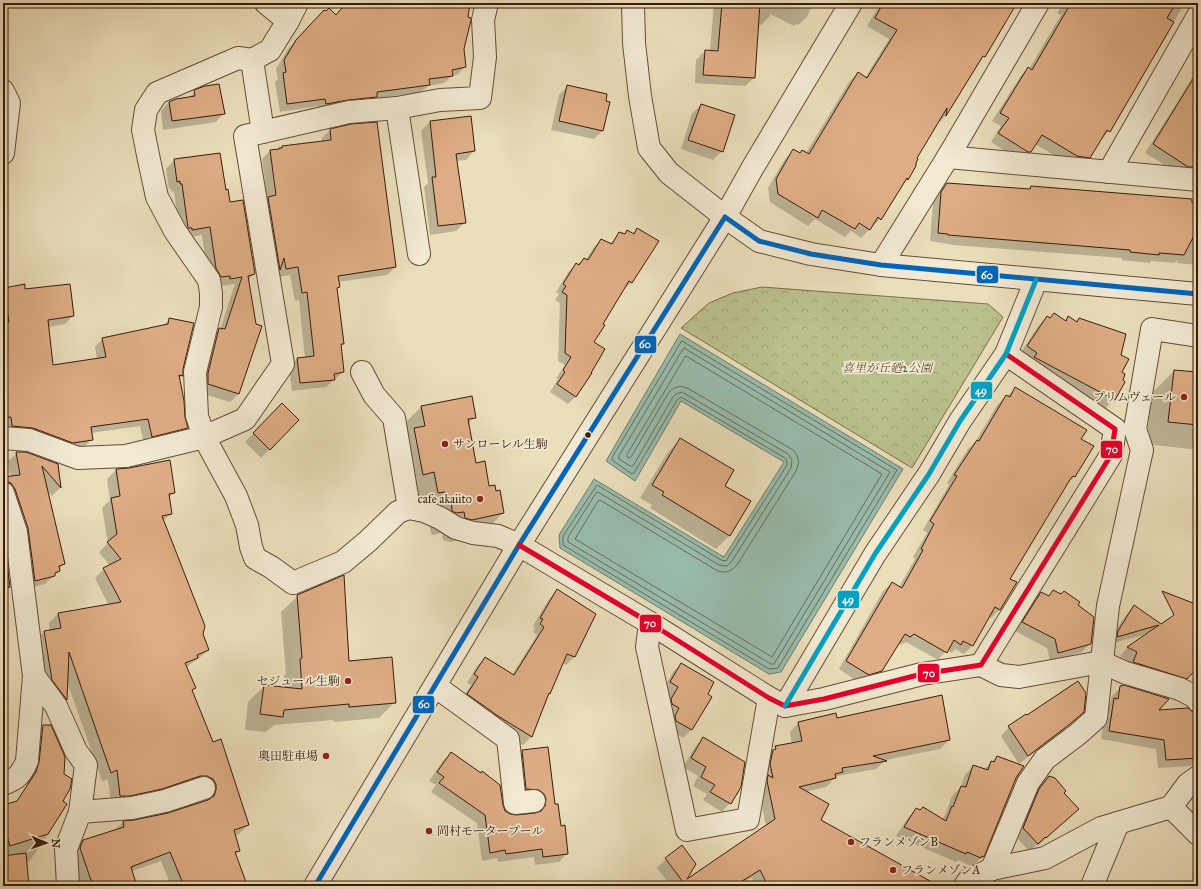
<svg xmlns="http://www.w3.org/2000/svg" width="1201" height="889" font-family="'IM FELL Great Primer','Noto Serif JP',serif">
  <style>
    .park { fill: url(#park-crowns); stroke: #7a6e4c }
    .water { fill: #98bdad; stroke: #727c6b }
    .shadow { fill: #0003 }
    .lines { fill: none; stroke-linecap: round; stroke-linejoin: round }
    .shore { stroke: #686c5b; stroke-width: 1 }
    .building { fill: #dfad85; stroke: #391b09 }
    .minor-casing { stroke: #664c36; stroke-width: 24 }
    .minor { stroke: #f2ead3; stroke-width: 22 }
    .bus-1-casing { stroke: #f2ead3; stroke-width: 8 }
    .bus-2-casing { stroke: #f2ead3; stroke-width: 8 }
    .bus-3-casing { stroke: #f2ead3; stroke-width: 8 }
    .bus-1 { stroke: #0065bd; stroke-width: 5 }
    .bus-2 { stroke: #e4002b; stroke-width: 5 }
    .bus-3 { stroke: #03a2c4; stroke-width: 5 }
    .poi-dot { fill: #8f2418; stroke: #f2ead3; stroke-width: 1.5 }
    .bus-dot { fill: #391b09; stroke: #f2ead3; stroke-width: 1.5 }
    .labels { text-anchor: middle; dominant-baseline: central; stroke-width: 3.5; stroke-linejoin: round; paint-order: stroke }
    .park-label { font-size: 12px; font-style: italic; fill: #604d31; stroke: #f2ead3 }
    .poi-label { font-size: 12px; fill: #391b09; stroke: #f2ead3; text-anchor: end }
    .line-badge { stroke: #f2ead3; stroke-width: 1.5 }
    .badge-label { font-size: 11px; text-anchor: middle; font-weight: bold; fill: #fff }
  </style>
  <defs>
    <pattern id="park-crowns" width="20" height="18" patternUnits="userSpaceOnUse"><rect width="20" height="18" fill="#bbc18e"/><path d="M2 6a3 3 0 1 1 6 0M12 15a3 3 0 1 1 6 0" fill="none" stroke="#a2a579"/></pattern>
  </defs>
  <rect width="100%" height="100%" fill="#ebdfbb"/>
  <filter id="stains"><feTurbulence type="fractalNoise" baseFrequency=".005" numOctaves="4"/><feColorMatrix values="0 0 0 0 .2 0 0 0 0 .09 0 0 0 0 .02 0 0 0 .5 -.17"/></filter>
  <radialGradient id="worn" r=".72"><stop offset=".6" stop-color="#630" stop-opacity="0"/><stop offset="1" stop-color="#630" stop-opacity=".3"/></radialGradient>
  <!-- park -->
  <polygon class="park" points="762,287 988,304 1003,317 912,468 681,328 709,303 733,293"/>
  <!-- water -->
  <polygon class="water" points="680,334 903,469 781,672 769,674 560,548 559,535 594,479 724,557 784,462 681,401 635,481 606,461"/>
  <!-- shadow -->
  <g class="shadow">
    <polygon points="346,3 469,3 463,49 465,67 457,75 452,76 444,83 428,86 421,92 374,99 368,105 318,112 318,106 280,112 275,82 278,79 276,69 288,49 314,21 336,16"/>
    <polygon points="714,3 813,3 807,17 798,25 796,24 794,26 770,14 770,16 761,25 757,25 754,78 745,86 695,83 696,60 705,51 710,51"/>
    <polygon points="881,3 1012,3 984,56 978,62 946,116 938,123 939,120 916,159 908,179 901,186 880,219 861,238 851,231 845,237 815,219 808,226 770,202 768,188 785,159 794,150 799,154 806,153 849,82 858,73 865,78 889,39 867,26"/>
    <polygon points="1063,3 1185,3 1109,131 1101,140 1089,157 1081,165 1069,164 1035,144 1030,151 1022,160 1019,160 991,142 1001,126 992,121 1020,77 1028,68 1029,69 1061,15 1057,13"/>
    <polygon points="1198,67 1198,157 1192,166 1183,175 1180,174 1145,153 1175,106"/>
    <polygon points="567,87 603,130 594,139 551,130 559,95"/>
    <polygon points="195,91 224,113 216,122 163,130 161,111 169,102 189,98"/>
    <polygon points="701,105 722,151 713,160 681,149 692,113"/>
    <polygon points="470,117 474,151 466,160 456,161 465,223 456,231 430,235 424,187 428,183 421,131 430,122"/>
    <polygon points="330,130 395,267 387,275 338,282 339,287 337,289 343,343 340,346 343,372 326,387 292,391 289,367 297,359 305,358 299,300 295,301 290,275 278,277 260,206 267,198 262,159 270,151 281,149 283,147 322,142 322,138"/>
    <polygon points="219,155 225,191 254,274 248,281 255,325 260,327 238,394 230,402 200,393 211,338 220,329 235,284 222,286 221,284 213,285 208,277 202,235 184,238 180,236 174,191 172,192 171,189 169,189 166,169 174,160"/>
    <polygon points="947,184 1028,190 1031,187 1198,204 1198,265 1177,263 1178,260 1174,263 1151,261 1150,263 1122,260 1122,258 953,245 930,241 933,202 938,192"/>
    <polygon points="637,229 657,241 631,283 623,290 602,324 593,343 576,396 568,404 550,392 558,379 556,378 565,365 558,361 560,303 555,300 559,294 556,292 569,271 584,259 586,260 594,247 601,240 610,244 620,233 624,235 627,231 632,234"/>
    <polygon points="5,288 25,290 73,316 65,324 48,327 52,366 97,359 95,347 102,339 162,327 170,319 182,369 182,376 178,379 187,428 179,436 144,444 140,426 91,433 92,439 84,447 64,450 5,434 3,425 3,290"/>
    <polygon points="1054,314 1065,321 1069,318 1075,322 1079,319 1121,373 1114,399 1106,408 1026,366 1019,355 1039,325 1047,317 1049,319"/>
    <polygon points="1174,371 1198,373 1198,450 1146,444 1152,393"/>
    <polygon points="1015,389 1080,439 1092,447 1074,477 1066,485 1009,580 1000,609 991,618 989,617 972,646 964,654 955,649 952,653 947,650 938,660 906,642 901,645 898,643 881,671 872,680 860,683 839,669 883,591 892,583 899,587 915,559 913,557 927,533 923,530 949,485 947,483 968,449 975,442 998,404"/>
    <polygon points="282,404 298,420 261,458 245,442"/>
    <polygon points="421,407 475,417 468,424 475,464 503,513 481,535 450,542 443,540 442,533 433,535 431,533 429,521 416,515 399,429"/>
    <polygon points="681,439 724,486 749,502 729,536 716,549 650,508 652,505 640,498 668,452"/>
    <polygon points="17,453 57,465 60,488 52,496 47,490 64,564 59,569 59,571 45,584 26,589 8,461"/>
    <polygon points="116,470 174,493 168,499 171,514 163,521 208,650 198,659 193,662 186,668 194,688 191,691 248,825 239,834 234,836 239,851 235,855 245,881 240,886 171,886 161,861 132,871 136,886 88,886 87,883 80,885 71,858 74,851 83,841 114,831 123,822 168,814 207,801 207,793 111,805 108,779 102,781 67,682 66,700 57,709 43,690 35,641 44,632 50,631 49,623 58,614 109,606 95,578 104,569 110,566 99,552 108,543 102,508 110,500 107,479"/>
    <polygon points="3,537 9,586 3,593"/>
    <polygon points="557,591 595,614 574,657 566,665 562,663 550,693 547,695 531,737 523,745 490,724 460,702 471,685 467,683 477,666 485,658 512,675 537,635 533,632 535,628 533,626 549,599"/>
    <polygon points="1054,591 1077,605 1090,643 1082,652 1050,661 1047,648 1015,631 1032,602 1041,594 1048,597"/>
    <polygon points="298,596 348,662 395,702 379,718 334,722 333,720 274,725 266,732 245,730 248,702 264,686 285,688 284,676 286,674 281,612"/>
    <polygon points="1134,607 1161,625 1187,678 1178,687 1125,671 1129,661 1120,656 1128,647 1147,634 1109,644 1110,640 1126,615"/>
    <polygon points="681,664 691,730 683,738 668,729 663,708 670,696 662,691 673,672"/>
    <polygon points="1121,687 1168,699 1135,735 1192,713 1198,729 1198,759 1191,766 1158,768 1156,749 1101,739 1106,708 1110,703 1112,696"/>
    <polygon points="836,719 949,740 940,749 886,760 876,769 837,776 826,787 805,792 820,820 937,886 755,886 751,878 739,886 671,886 657,868 666,859 684,883 766,826 759,791 767,757 776,747 792,744 790,732 799,722"/>
    <polygon points="1074,720 1060,733 1019,764 1001,736 1009,727"/>
    <polygon points="43,726 61,802 49,832 50,833 44,839 32,858 26,865 28,886 3,886 3,807 26,800 27,781 32,737"/>
    <polygon points="703,738 730,803 722,812 703,800 707,794 693,786 698,776 683,767 695,747"/>
    <polygon points="522,751 554,805 567,853 559,862 535,865 534,857 498,862 497,858 482,861 477,823 431,792 436,785 429,781 443,761 451,753 509,815 516,816 537,814 538,808 518,797 514,760"/>
    <polygon points="997,757 1016,778 983,856 974,865 971,866 958,860 956,862 896,836 908,818 916,809 942,820 946,813 952,796 961,787 965,775 973,766 983,770"/>
    <polygon points="1049,777 1063,793 1069,817 1038,846 1037,845 1029,851 1015,836 1031,798 1041,785"/>
  </g>
  <g class="lines">
    <!-- shore -->
    <g class="shore">
      <polygon points="682,341 897,470 778,668 769,669 563,545 563,536 597,485 721,560 726,561 787,465 787,461 785,458 681,397 677,400 634,473 632,474 612,460 612,458"/>
      <polygon points="684,348 890,472 774,664 771,664 568,542 568,537 596,493 598,492 719,565 727,566 732,561 791,468 792,460 788,454 682,392 676,394 673,397 633,466 630,466 619,459 619,456"/>
      <path d="M686,356l196,118 -110,183 -197,-118 23,-38 2,-1 116,70c8,4 15,2 21,-5l59,-94c4,-8 3,-15 -3,-21l-104,-61c-8,-4 -14,-3 -20,3l-38,65 -2,1 -2,-1v-2z"/>
    </g>
  </g>
  <!-- building -->
  <g class="building">
    <polygon points="346,3 470,3 468,17 471,18 471,20 464,49 466,67 452,70 453,76 429,79 430,85 377,92 377,97 348,100 326,104 325,99 287,104 283,73 286,72 284,60 296,40 324,10 326,11 329,8 336,15"/>
    <polygon points="722,3 760,3 755,78 703,75 705,50 718,51"/>
    <polygon points="883,3 1017,3 985,57 983,56 946,116 947,108 917,158 918,159 916,163 916,166 908,180 907,178 881,220 878,217 870,230 859,223 855,229 822,210 818,218 778,194 776,179 793,149 800,153 802,150 809,154 858,72 867,78 897,30 875,18"/>
    <polygon points="1071,3 1176,3 1167,18 1174,22 1110,132 1107,130 1090,158 1077,156 1042,135 1031,152 1028,152 998,133 1009,118 1000,113 1028,67 1032,70"/>
    <polygon points="1198,71 1198,167 1188,167 1153,144"/>
    <polygon points="219,84 225,114 172,121 169,102 176,99 195,96 194,90 205,86"/>
    <polygon points="567,85 607,94 606,101 610,102 603,131 559,121"/>
    <polygon points="701,104 735,115 723,152 688,140"/>
    <polygon points="471,116 475,151 456,154 466,223 438,226 432,177 436,177 430,121"/>
    <polygon points="377,122 396,267 338,276 340,287 337,288 344,344 341,344 344,372 334,374 335,380 300,383 297,358 314,356 307,292 302,293 298,267 286,269 284,258 280,270 268,197 276,195 270,150 279,149 279,148 282,148 282,146 331,140 330,129 351,124"/>
    <polygon points="220,153 226,190 228,189 230,202 243,200 255,274 248,276 256,324 262,326 239,394 208,384 208,373 219,328 225,329 242,277 230,279 230,276 221,277 216,268 210,227 192,230 192,228 188,228 182,184 180,184 180,181 177,182 174,159"/>
    <polygon points="947,183 1030,189 1031,186 1192,199 1192,203 1198,204 1198,228 1184,255 1159,253 1159,255 1130,252 1130,250 948,235 948,234 938,233 941,192"/>
    <polygon points="637,228 659,241 632,283 629,281 603,324 605,325 594,342 605,349 591,373 592,373 576,397 557,384 565,372 563,370 571,357 565,353 567,295 562,292 566,286 563,284 576,263 579,265 584,258 588,260 601,239 612,244 619,232 625,234 627,230 634,234"/>
    <polygon points="25,284 25,289 70,284 74,316 48,320 53,365 106,357 102,338 168,324 169,318 194,323 183,369 183,376 179,375 184,401 185,417 188,428 152,437 148,419 91,427 93,440 73,443 33,428 12,426 11,417 3,418 3,322 9,322 4,288"/>
    <polygon points="1054,313 1066,321 1068,316 1077,322 1079,318 1126,334 1121,355 1129,359 1122,372 1125,374 1123,380 1125,382 1115,400 1034,357 1037,353 1027,346 1047,316 1050,318"/>
    <polygon points="1174,370 1198,372 1198,425 1168,422"/>
    <polygon points="1015,387 1087,430 1081,439 1094,446 1075,477 1073,476 1071,478 1010,579 1017,582 1000,610 995,607 973,646 963,641 961,645 954,640 947,653 914,634 910,637 905,634 882,671 869,675 846,661 892,582 902,588 923,550 921,549 934,524 930,521 957,476 954,475 977,440 979,441 1006,395 1010,397"/>
    <polygon points="472,396 476,418 468,419 476,463 485,461 489,486 495,485 496,491 500,490 504,513 472,520 465,518 464,512 456,513 452,511 451,500 447,500 445,492 438,493 434,472 423,475 414,428 425,426 421,406"/>
    <polygon points="282,403 299,420 270,450 253,433"/>
    <polygon points="680,438 734,470 725,486 751,501 730,536 662,495 664,492 652,485"/>
    <polygon points="16,452 26,452 58,464 61,488 42,466 65,564 59,566 60,571 55,573 55,576 35,581 28,528 15,489 11,483 3,481 3,477 20,475"/>
    <polygon points="170,460 175,493 169,494 172,514 162,516 205,626 203,634 209,650 197,655 198,658 185,663 196,688 192,690 213,742 221,739 249,825 234,830 240,851 235,852 246,882 235,886 184,886 170,852 131,867 137,886 93,886 80,848 83,840 124,827 123,821 134,820 168,813 208,800 214,796 216,790 216,784 213,779 207,776 200,776 162,789 130,796 120,796 117,770 111,773 69,652 67,700 52,680 44,631 61,628 58,613 121,602 103,568 121,559 107,542 117,534 111,498 120,496 116,469 129,468"/>
    <polygon points="3,533 10,587 3,589"/>
    <polygon points="344,575 349,661 392,657 396,703 349,707 349,704 284,710 283,717 260,714 264,685 302,689 300,659 302,658 297,595"/>
    <polygon points="557,589 596,614 575,657 567,654 550,694 549,693 532,737 498,716 467,694 478,677 474,674 485,657 514,675 544,627 540,624 543,619 540,618"/>
    <polygon points="1053,590 1061,594 1064,591 1080,602 1078,605 1094,617 1091,644 1058,653 1055,639 1022,622 1041,592 1049,596"/>
    <polygon points="1162,591 1198,605 1198,667 1187,679 1133,662 1137,652 1127,647 1159,625 1117,637 1118,631 1134,605 1161,624 1174,615"/>
    <polygon points="681,663 714,682 708,694 712,697 692,730 676,721 675,716 679,708 672,704 671,699 678,687 670,682"/>
    <polygon points="1078,681 1086,693 1084,712 1070,724 1028,756 1008,726 1026,714 1027,715"/>
    <polygon points="1124,685 1169,699 1159,710 1188,708 1193,712 1198,713 1198,758 1166,760 1164,740 1109,731 1114,698 1118,699 1120,686"/>
    <polygon points="942,695 950,740 873,756 887,761 842,768 843,772 835,774 836,778 799,787 829,804 821,820 939,886 768,886 760,870 734,886 677,886 683,882 665,858 682,845 696,864 687,879 775,819 767,781 768,775 773,778 770,764 773,750 776,749 775,746 802,741 798,722 836,713 837,718"/>
    <polygon points="43,725 51,725 65,757 64,774 72,779 70,789 63,801 67,804 48,834 10,846 3,823 3,805 17,801 36,772 39,762"/>
    <polygon points="703,737 745,762 741,787 731,804 710,792 715,785 701,777 706,767 691,758"/>
    <polygon points="548,747 555,804 558,804 561,826 565,825 568,854 543,857 542,849 506,854 505,850 490,853 485,815 439,783 444,777 437,772 451,752 481,773 482,771 500,785 503,805 505,811 510,814 516,815 535,813 541,811 545,806 546,799 544,794 539,790 526,789 522,750"/>
    <polygon points="997,756 1024,766 1016,778 984,857 982,856 981,858 967,852 966,854 904,827 916,808 920,810 923,807 946,821 952,806 953,807 961,786 966,787 973,765 988,770 991,761 994,762"/>
    <polygon points="1049,776 1055,778 1066,791 1064,793 1079,809 1046,838 1045,837 1038,844 1023,828 1039,789"/>
    <polygon points="26,853 29,886 3,886 3,856"/>
  </g>
  <g class="lines">
    <defs>
      <g id="minor">
        <polyline points="266,3 288,21"/>
        <polyline points="633,3 634,43 640,96 649,148 669,173 725,217 753,167 851,3"/>
        <polyline points="252,60 238,58 157,93 146,110 143,130 149,160 157,197 175,231 209,280 211,293 211,307 195,372 197,416 204,437 236,496 247,525 251,547 255,558 271,567 293,583 343,562 368,541 398,512 409,508 424,511 440,518 456,528 473,533 498,536 519,545 650,623 769,698 785,706 824,699 922,674 981,665 1111,455 1115,429 1006,354"/>
        <polyline points="3,91 9,103 3,153"/>
        <polyline points="397,108 419,254"/>
        <polyline points="263,132 252,60 270,50 288,21 297,3"/>
        <polyline points="948,157 1198,180"/>
        <polyline points="1109,172 1198,16"/>
        <polyline points="881,265 948,157 1038,3"/>
        <polyline points="362,372 374,395 394,418 409,508"/>
        <polyline points="3,438 29,440 78,458 126,456 204,437 245,419 283,364 245,136 349,112 397,108 440,100 480,98 485,57 483,20 487,3"/>
        <polyline points="3,493 16,532 34,676 56,706 76,751 86,765 80,812 66,849 68,886"/>
        <polyline points="650,623 647,647 687,830 748,819 769,698"/>
        <polyline points="981,665 1001,675 1019,677 1101,662 1126,673 1180,689 1195,697 1198,701"/>
        <polyline points="435,686 508,739 515,803 534,801"/>
        <polyline points="785,706 875,554 929,474 960,421 1006,354 1036,280"/>
        <path d="M3,784c14,-5 18,-9 24,-23l7,-85"/>
        <polyline points="1171,807 1198,834"/>
        <polyline points="80,812 132,808 165,801 204,788"/>
        <polyline points="992,869 1028,783 1045,759 1078,734 1096,718 1108,606 1142,450 1135,429 1152,329 1198,336"/>
        <polyline points="315,886 519,545 725,217 759,241 811,254 881,265 1198,294"/>
        <polyline points="965,886 969,880 992,869 1045,858 1101,828 1171,807 1188,784 1198,777"/>
        <polyline points="1092,886 1118,823"/>
      </g>
    </defs>
    <!-- minor casing -->
    <use href="#minor" class="minor-casing"/>
    <!-- minor -->
    <use href="#minor" class="minor"/>
    <defs>
      <polyline id="bus-1" points="315,886 519,545 725,217 759,241 811,254 881,265 1198,294"/>
      <polyline id="bus-2" points="519,545 650,623 769,698 785,706 824,699 922,674 981,665 1111,455 1115,429 1006,354"/>
      <polyline id="bus-3" points="785,706 875,554 929,474 960,421 1006,354 1036,280"/>
    </defs>
    <!-- bus-1 casing -->
    <use href="#bus-1" class="bus-1-casing"/>
    <!-- bus-2 casing -->
    <use href="#bus-2" class="bus-2-casing"/>
    <!-- bus-3 casing -->
    <use href="#bus-3" class="bus-3-casing"/>
    <!-- bus-1 -->
    <use href="#bus-1" class="bus-1"/>
    <!-- bus-2 -->
    <use href="#bus-2" class="bus-2"/>
    <!-- bus-3 -->
    <use href="#bus-3" class="bus-3"/>
  </g>
  <!-- markers -->
  <g class="poi-dot">
    <circle cx="1184" cy="397" r="4"/>
    <circle cx="445" cy="444" r="4"/>
    <circle cx="480" cy="499" r="4"/>
    <circle cx="348" cy="681" r="4"/>
    <circle cx="326" cy="756" r="4"/>
    <circle cx="429" cy="831" r="4"/>
    <circle cx="851" cy="842" r="4"/>
    <circle cx="893" cy="870" r="4"/>
  </g>
  <circle class="bus-dot" cx="588" cy="435" r="3.5"/>
  <g class="labels">
    <!-- park labels -->
    <g class="park-label">
      <text x="887" y="368">喜里が丘廼2公園</text>
    </g>
    <!-- poi labels -->
    <g class="poi-label">
      <text x="1176" y="397">プリムヴェール</text>
      <text x="453" y="444" text-anchor="start">サンローレル生駒</text>
      <text x="472" y="499">cafe akaiito</text>
      <text x="340" y="681">セジュール生駒</text>
      <text x="318" y="756">奥田駐車場</text>
      <text x="437" y="831" text-anchor="start">岡村モータープール</text>
      <text x="859" y="842" text-anchor="start">フランメゾンB</text>
      <text x="901" y="870" text-anchor="start">フランメゾンA</text>
    </g>
  </g>
  <g class="line-badge">
    <rect x="976" y="265" width="23" height="19" rx="4" fill="#0065bd"/>
    <rect x="634" y="335" width="23" height="19" rx="4" fill="#0065bd"/>
    <rect x="970" y="381" width="23" height="19" rx="4" fill="#03a2c4"/>
    <rect x="1100" y="440" width="23" height="19" rx="4" fill="#e4002b"/>
    <rect x="837" y="590" width="23" height="19" rx="4" fill="#03a2c4"/>
    <rect x="639" y="614" width="23" height="19" rx="4" fill="#e4002b"/>
    <rect x="917" y="663" width="23" height="20" rx="4" fill="#e4002b"/>
    <rect x="412" y="695" width="23" height="19" rx="4" fill="#0065bd"/>
  </g>
  <g class="badge-label">
    <text x="987" y="279">60</text>
    <text x="645" y="348">60</text>
    <text x="981" y="394">49</text>
    <text x="1112" y="453">70</text>
    <text x="848" y="603">49</text>
    <text x="650" y="627">70</text>
    <text x="929" y="677">70</text>
    <text x="424" y="708">60</text>
  </g>
  <!-- margin -->
  <rect width="1201" height="889" fill="none" stroke="#ebdfbb" stroke-width="16"/>
  <rect x="4" y="4" width="1193" height="881" fill="none" stroke="#391b09" stroke-width="2"/>
  <rect x="8" y="8" width="1185" height="873" fill="none" stroke="#391b09"/>
  <!-- north arrow -->
  <g transform="translate(46 843) rotate(92)" stroke="#f2ead3" stroke-width="3" paint-order="stroke">
  <path d="M0-3L7 15L0 10L-7 15Z" fill="#391b09"/>
  <text y="-6" font-size="11" font-weight="bold" text-anchor="middle" fill="#391b09">N</text>
  </g>
  <rect width="100%" height="100%" filter="url(#stains)"/>
  <rect width="100%" height="100%" fill="url(#worn)"/>
</svg>
